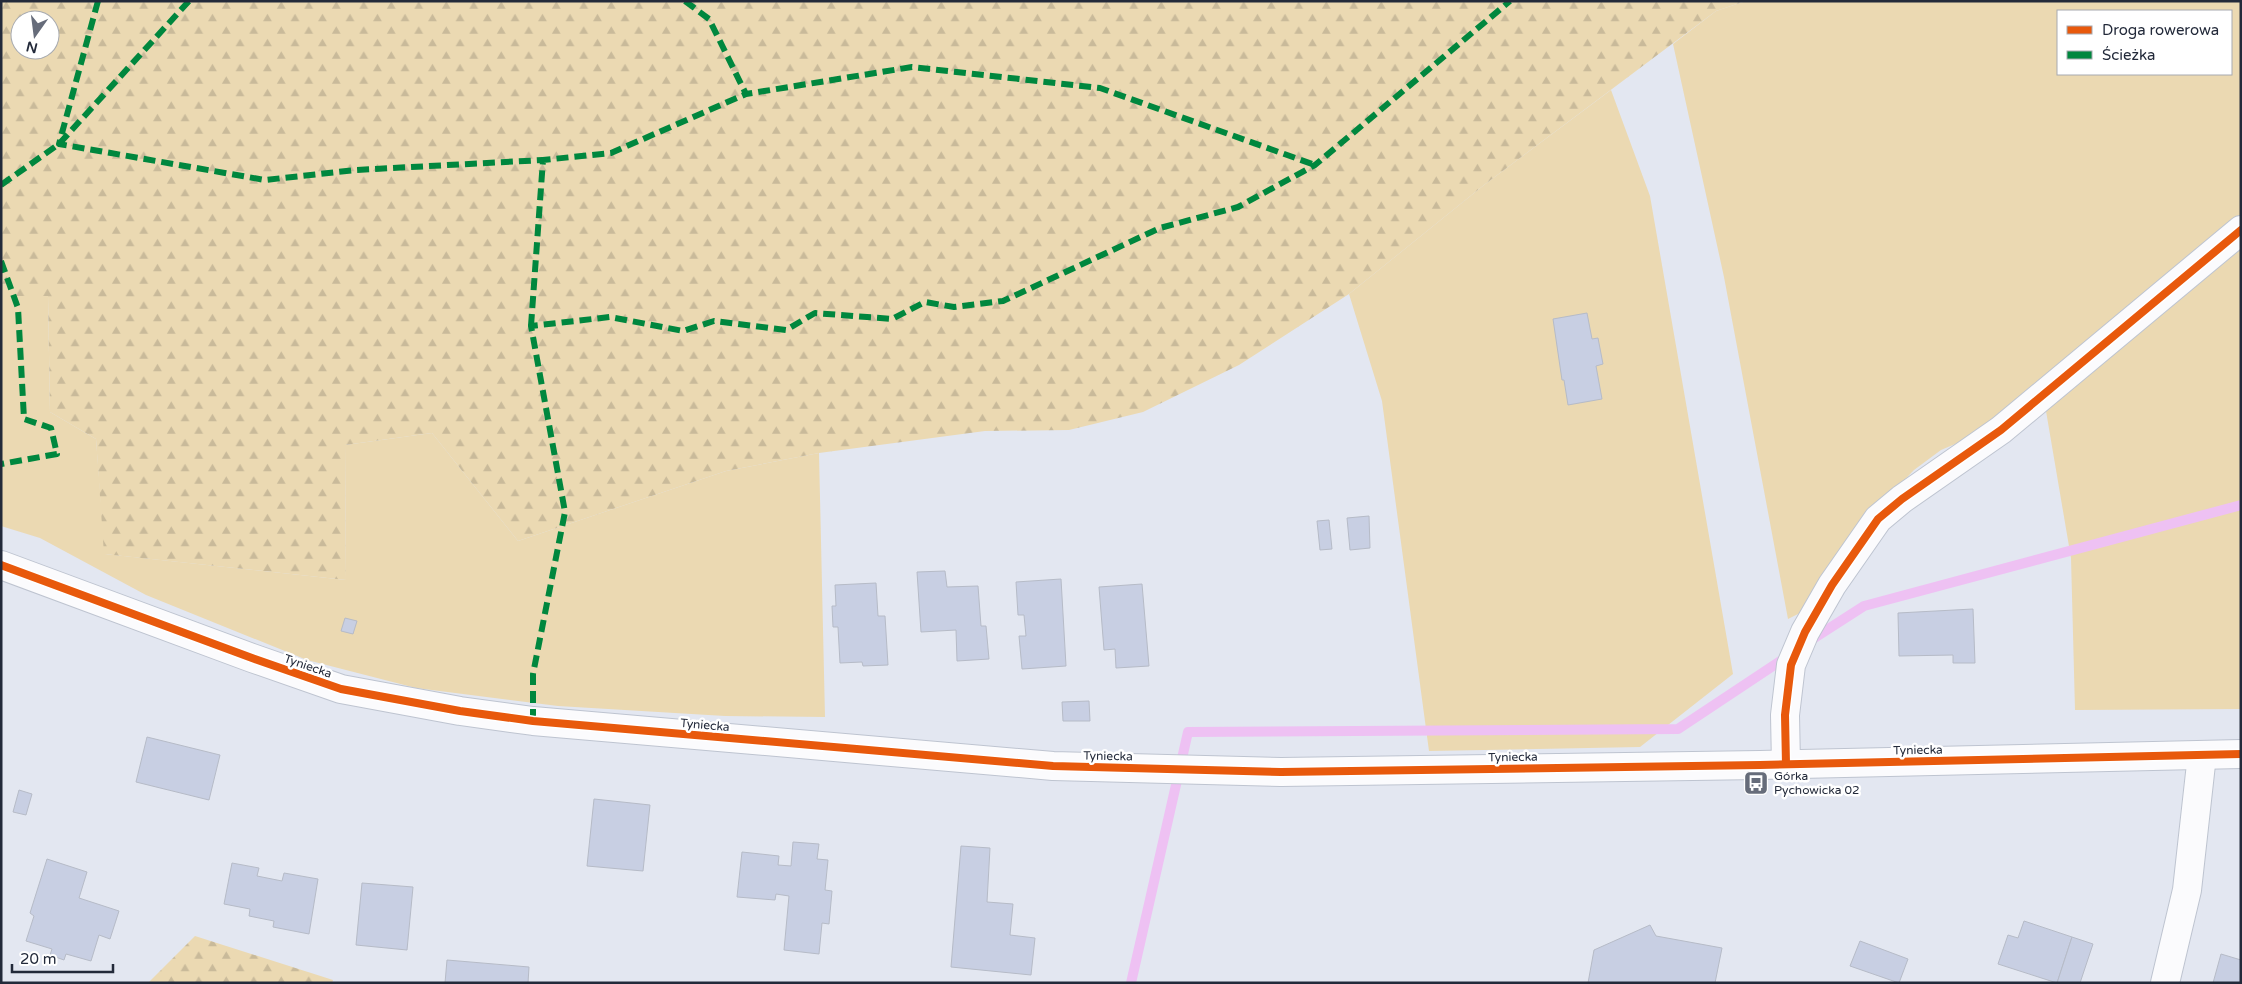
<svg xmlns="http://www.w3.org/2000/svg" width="2242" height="984" font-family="'Varela Round',sans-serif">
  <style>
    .green { fill: #ebd9b2; fill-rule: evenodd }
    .forest { fill: url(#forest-firs); fill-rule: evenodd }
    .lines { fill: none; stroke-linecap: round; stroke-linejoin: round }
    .stream { stroke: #eec1f3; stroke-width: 10 }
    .building { fill: #c8cfe3; stroke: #b6bbc7 }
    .minor-casing { stroke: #bec4d0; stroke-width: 30 }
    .minor { stroke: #fbfbfd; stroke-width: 28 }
    .quiet { stroke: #00873e; stroke-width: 6; stroke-dasharray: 12 6; stroke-linecap: butt }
    .cycleway-casing { stroke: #fff; stroke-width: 11 }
    .cycleway { stroke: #e8590c; stroke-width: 8 }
    .labels { text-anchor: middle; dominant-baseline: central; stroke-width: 5; stroke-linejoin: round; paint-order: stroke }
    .street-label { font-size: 12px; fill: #232a3a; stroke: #fff }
    .poi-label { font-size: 12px; fill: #232a3a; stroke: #fff; text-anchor: start }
  </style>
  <defs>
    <pattern id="forest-firs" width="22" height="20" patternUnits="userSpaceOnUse" patternTransform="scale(1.25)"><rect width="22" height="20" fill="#ebd9b2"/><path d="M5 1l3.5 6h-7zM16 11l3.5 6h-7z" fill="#c9ba9a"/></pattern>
  </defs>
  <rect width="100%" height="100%" fill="#e3e7f1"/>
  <!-- green -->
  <g class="green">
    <path d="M1746,1h495v708l-166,1 -4,-152 -25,-147 -51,16 -54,23 -27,20 -47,49 -61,91 -18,9 -64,-342 -51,-233 43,-33zM2058,11h173v63h-173z"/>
    <polygon points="1611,90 1650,196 1733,674 1640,747 1429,751 1382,401 1349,294 1484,185"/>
    <polygon points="1,296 48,296 50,412 96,439 105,554 346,580 345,445 432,433 518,541 726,471 819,453 825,717 725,716 558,706 416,688 307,660 146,595 40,538 1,526"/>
  </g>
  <!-- forest -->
  <g class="forest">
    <path d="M1,1h1745l-30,10 -232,174 -135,109 -110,71 -96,47 -74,18 -84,1 -166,22 -93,18 -208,70 -86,-108 -87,12 1,135 -242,-26 -8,-115 -46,-27 -2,-116h-47zM20,20h30v30h-30z"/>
    <polygon points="195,936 333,980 332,983 148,983"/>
  </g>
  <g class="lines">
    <!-- stream -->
    <g class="stream">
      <polyline points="1808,642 1864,606 2241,505"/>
      <polyline points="1131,983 1188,732 1678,729 1788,656"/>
    </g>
  </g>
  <!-- building -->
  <g class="building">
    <polygon points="1587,313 1592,339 1598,338 1603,364 1596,366 1602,399 1568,405 1564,380 1562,380 1553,319"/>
    <polygon points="1369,516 1370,548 1350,550 1347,518"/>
    <polygon points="1329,520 1332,549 1320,550 1317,521"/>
    <polygon points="945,571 947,587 978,586 981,626 986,626 989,659 957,661 956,630 921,632 917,572"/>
    <polygon points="1061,579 1066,666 1022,669 1019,636 1026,636 1024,615 1018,615 1016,582"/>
    <polygon points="876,583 878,616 885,616 888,665 863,666 862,662 840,663 838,627 833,627 832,606 836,606 835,585"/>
    <polygon points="1142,584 1149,666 1116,668 1115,649 1104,650 1099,587"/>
    <polygon points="1973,609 1975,663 1953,663 1953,655 1899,656 1898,613"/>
    <polygon points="345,618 357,621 353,634 341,631"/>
    <polygon points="1089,701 1090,721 1063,721 1062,702"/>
    <polygon points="147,737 220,755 209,800 136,782"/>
    <polygon points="19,790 32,794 26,815 13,812"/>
    <polygon points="594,799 650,805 643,871 587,866"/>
    <polygon points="793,842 819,844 817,859 828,860 825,890 832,891 829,924 822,923 819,954 784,950 789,896 776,894 775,900 737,897 742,852 779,856 778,865 791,866"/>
    <polygon points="961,846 990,848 987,902 1013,904 1010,935 1035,938 1031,975 951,967"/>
    <polygon points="47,859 87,872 79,898 119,911 110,939 99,935 91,961 66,954 64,960 50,955 52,949 26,941 34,916 30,913"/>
    <polygon points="232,863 259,868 257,876 282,881 284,873 318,879 309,934 273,927 274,921 249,916 250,909 224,904"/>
    <polygon points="362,883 413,887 407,950 356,945"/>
    <polygon points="2024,921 2072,937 2057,983 1998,964 2008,935 2018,938"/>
    <polygon points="1650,925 1656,936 1722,948 1715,983 1588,983 1594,950"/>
    <polygon points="2072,937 2093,944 2080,983 2057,983"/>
    <polygon points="1860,941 1908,959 1899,983 1850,966"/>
    <polygon points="2221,954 2241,960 2241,983 2213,983"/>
    <polygon points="447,960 529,967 528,983 445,983"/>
  </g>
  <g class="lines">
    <defs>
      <g id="minor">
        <polyline points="1,565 252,658 341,689 460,711 533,721 1053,766 1281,772 1760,765 2241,754"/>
        <polyline points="1786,764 1785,715 1791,665 1805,632 1832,585 1878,519 1902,499 2001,430 2241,230"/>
        <polyline points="2165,983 2187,890 2202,755"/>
      </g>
    </defs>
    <!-- minor casing -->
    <use href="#minor" class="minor-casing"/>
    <!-- minor -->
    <use href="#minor" class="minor"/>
    <!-- quiet -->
    <g class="quiet">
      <polyline points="98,1 59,144 265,180 355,170 543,160"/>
      <polyline points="685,1 709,19 746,94 912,67 1100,88 1315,165"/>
      <polyline points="1,185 59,144 189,1"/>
      <polyline points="1,261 18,308 24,419 51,428 57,454 1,464"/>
      <polyline points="531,326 543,160 611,153 746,94"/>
      <polyline points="533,721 533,674 565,512 531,326 610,317 683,331 714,321 786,330 815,313 892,319 925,302 954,307 1003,301 1160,228 1238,207 1315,165 1510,1"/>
    </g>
    <defs>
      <g id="cycleway">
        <polyline points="1,565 252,658 341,689 460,711 533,721 1053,766 1281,772 1760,765 2241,754"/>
        <polyline points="1786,764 1785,715 1791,665 1805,632 1832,585 1878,519 1902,499 2001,430 2241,230"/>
      </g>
    </defs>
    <!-- cycleway casing -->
    <use href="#cycleway" class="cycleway-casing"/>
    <!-- cycleway -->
    <use href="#cycleway" class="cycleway"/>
  </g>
  <!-- icons -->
  <defs>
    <symbol id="bus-square" viewBox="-11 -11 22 22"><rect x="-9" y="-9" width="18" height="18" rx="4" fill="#666c7a" stroke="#fff"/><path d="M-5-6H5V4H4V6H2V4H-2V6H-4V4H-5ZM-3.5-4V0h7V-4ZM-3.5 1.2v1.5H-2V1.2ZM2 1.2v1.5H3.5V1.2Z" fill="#fff"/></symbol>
  </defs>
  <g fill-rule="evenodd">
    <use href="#bus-square" x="1742" y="769" width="28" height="28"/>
  </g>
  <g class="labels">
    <!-- street labels -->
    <g class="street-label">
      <text transform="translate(308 666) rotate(19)">Tyniecka</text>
      <text transform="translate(705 725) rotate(5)">Tyniecka</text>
      <text transform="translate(1918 750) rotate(-1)">Tyniecka</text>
      <text transform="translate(1108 756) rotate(1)">Tyniecka</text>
      <text transform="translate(1513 757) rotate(-1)">Tyniecka</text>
    </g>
    <!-- poi labels -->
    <g class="poi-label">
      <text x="1774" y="776">Górka<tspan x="1774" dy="14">Pychowicka 02</tspan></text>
    </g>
  </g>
  <!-- border -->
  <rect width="2242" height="984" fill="none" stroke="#232a3a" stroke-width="5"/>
  <!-- legend -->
  <rect x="2057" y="10" width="175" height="65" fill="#ffffff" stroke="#a7aab0"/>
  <rect x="2067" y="26" width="25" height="8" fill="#e8590c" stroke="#a7aab0"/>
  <text x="2102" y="35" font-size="15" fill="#232a3a">Droga rowerowa</text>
  <rect x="2067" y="51" width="25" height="8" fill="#00873e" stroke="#a7aab0"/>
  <text x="2102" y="60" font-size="15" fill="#232a3a">Ścieżka</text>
  <!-- north arrow -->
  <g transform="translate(35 35) rotate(194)"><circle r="24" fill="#ffffff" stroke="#a7aab0"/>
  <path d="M0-4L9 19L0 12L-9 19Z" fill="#666c7a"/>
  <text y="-8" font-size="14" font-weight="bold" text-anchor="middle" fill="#232a3a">N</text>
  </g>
  <!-- scale -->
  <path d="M12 964v8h101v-8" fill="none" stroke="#232a3a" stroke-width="2.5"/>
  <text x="20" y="964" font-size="15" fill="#232a3a" stroke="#ffffff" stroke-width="4" paint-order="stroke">20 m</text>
</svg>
